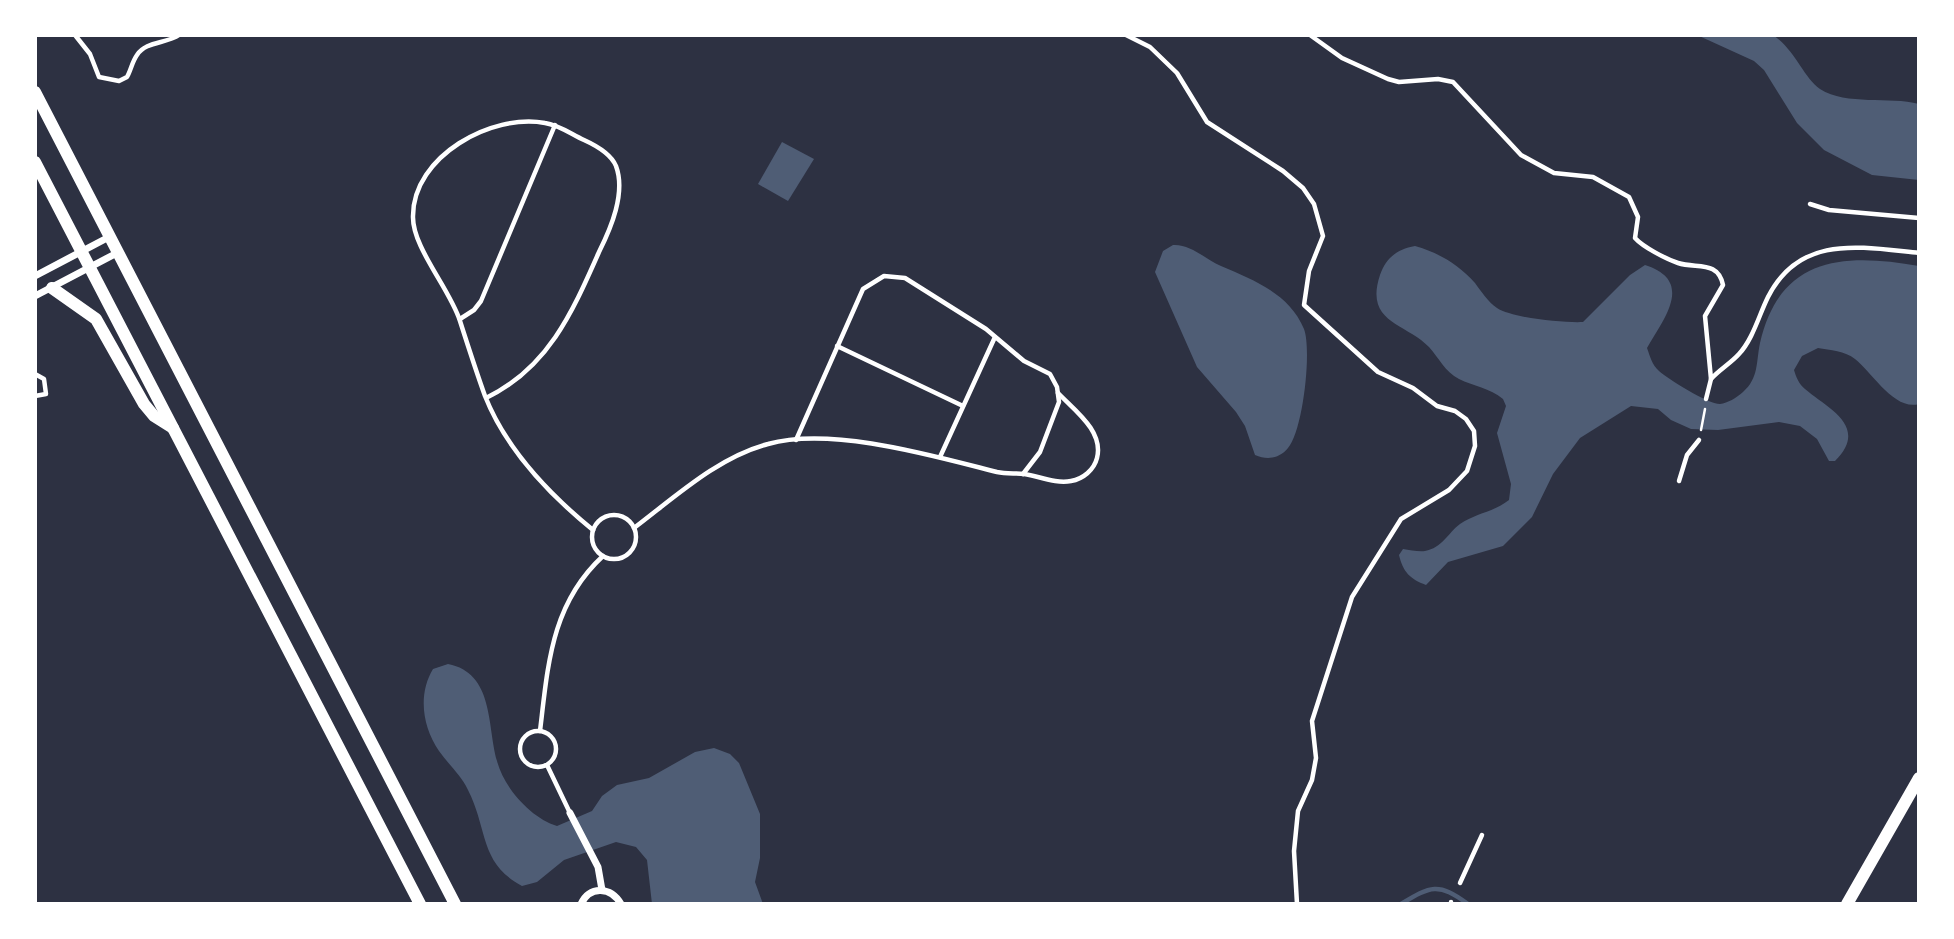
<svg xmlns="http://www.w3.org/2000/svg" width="1954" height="939" font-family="'DM Sans',sans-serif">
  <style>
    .water { fill: #4f5d75 }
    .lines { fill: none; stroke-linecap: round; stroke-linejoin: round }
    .stream { stroke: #4f5d75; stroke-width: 4.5 }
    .path { stroke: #fff; stroke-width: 2.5 }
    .service { stroke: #fff; stroke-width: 4.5 }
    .minor { stroke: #fff; stroke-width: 7 }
    .tertiary { stroke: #fff; stroke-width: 12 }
  </style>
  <rect width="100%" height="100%" fill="#2d3142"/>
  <!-- water -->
  <g class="water">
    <path d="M1697,35h76c23,16 30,42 47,54 27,17 69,7 99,15v76l-47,-5 -48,-25 -27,-27 -33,-53 -10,-9z"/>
    <polygon points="782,142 814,159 788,201 758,184"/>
    <path d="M1173,245c18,-1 32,14 48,21 32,14 68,27 83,63 8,21 -1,102 -16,119 -9,11 -21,12 -33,7l-10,-29 -9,-14 -39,-45 -42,-95 8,-21z"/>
    <path d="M1415,246c24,7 43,18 60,37 6,8 13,19 22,25 15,10 67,15 86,14l47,-47 15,-10c50,16 19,53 2,83 3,8 5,17 12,23 9,8 49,33 61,33 8,-1 16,-6 23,-12 16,-14 13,-30 17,-49 20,-87 84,-90 159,-77v138c-25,7 -47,-32 -64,-45 -10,-8 -25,-9 -37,-11l-16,8 -8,14c2,7 5,14 11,19 22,19 65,37 30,72h-6l-12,-22 -17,-13 -21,-4 -61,8 -27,-1 -20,-9 -13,-11 -27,-3 -51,32 -27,36 -21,43 -29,29 -55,16 -22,23c-16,-6 -23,-13 -27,-30l4,-6c7,1 16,3 22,2 17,-3 23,-18 35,-27 16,-11 34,-12 49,-24l2,-16 -14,-51 9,-27 -3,-7c-13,-11 -30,-13 -44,-20 -14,-7 -20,-21 -30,-32 -23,-24 -65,-24 -49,-72 6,-17 17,-26 35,-29z"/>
    <path d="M448,664c46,9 39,61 49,97 7,27 34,57 60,65l35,-15 10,-15 15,-11 32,-7 46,-26 19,-4 16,6 9,9 21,51v44l-5,24 8,22h-111l-5,-44 -11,-13 -20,-5 -52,18 -27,22 -15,4c-43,-23 -34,-57 -54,-96 -7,-15 -20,-26 -29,-39 -17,-25 -21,-57 -6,-82z"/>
  </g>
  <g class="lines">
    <!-- stream -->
    <path class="stream" d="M1401,904c30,-18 37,-22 67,0"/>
    <!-- path -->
    <polyline class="path" points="1701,430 1705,409"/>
    <!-- service -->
    <g class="service">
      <path d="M75,35l15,19 9,23 20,4 8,-4c4,-7 5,-15 10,-22 9,-14 29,-11 42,-20"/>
      <polyline points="1126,35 1150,47 1177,73 1207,122 1283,171 1303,188 1314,204 1323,236 1309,271 1304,305 1378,372 1413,388 1437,406 1455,411 1466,419 1474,431 1475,446 1467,471 1449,490 1401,519 1352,597 1312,721 1316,758 1312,780 1298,811 1294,851 1297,904"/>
      <path d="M1310,35l32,23 46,21 11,3 39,-3 15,3 68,73 33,18 39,4 36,20 9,20 -3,21c8,9 31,21 43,25 19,6 40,-3 45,22l-18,31 6,63c8,-9 20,-16 28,-25 14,-15 20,-39 29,-57 32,-63 92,-50 151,-44"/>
      <polyline points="1810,204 1829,210 1919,218"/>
      <polyline points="460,319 474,310 481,301 555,125"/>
      <polyline points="837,346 963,406"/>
      <polyline points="35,374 44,379 46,394 35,396"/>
      <path d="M486,398c62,-30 86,-85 113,-146 12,-24 27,-59 17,-86 -5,-12 -21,-21 -32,-26 -13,-6 -25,-15 -39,-17 -53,-10 -132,33 -132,93 -1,31 37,73 47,105 8,25 16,50 25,75 21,53 65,99 108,134"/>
      <polyline points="1706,399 1711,379"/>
      <polyline points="796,440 863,289 884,276 905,278 986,329 1024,361 1050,374 1057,387 1059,402 1040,452 1023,474"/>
      <polyline points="940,457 995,337"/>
      <polyline points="1679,481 1687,455 1699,440"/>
      <circle cx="614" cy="537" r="22"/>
      <path d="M634,528c41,-31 84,-71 134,-84 63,-18 166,12 229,28 9,2 18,1 27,2 15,2 31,10 47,7 12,-2 23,-11 26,-23 7,-27 -23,-48 -39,-65"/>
      <path d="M540,731c8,-66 11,-127 63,-175"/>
      <circle cx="538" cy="749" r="18"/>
      <polyline points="547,765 570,813"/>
      <polyline points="1460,883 1482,835"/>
      <polyline points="1451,904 1451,902"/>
    </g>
    <!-- minor -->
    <g class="minor">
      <polyline points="35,276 109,237"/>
      <polyline points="35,296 117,253"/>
      <polyline points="570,813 598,867 602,890"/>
      <path d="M581,904c9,-19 30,-17 40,0"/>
    </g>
    <!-- tertiary -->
    <g class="tertiary">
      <polyline points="35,92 455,904"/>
      <polyline points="35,162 420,904"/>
      <polyline points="52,288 96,319 144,404 154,416 173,428"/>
      <polyline points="1847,904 1919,778"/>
    </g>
  </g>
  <!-- border -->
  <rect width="1954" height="939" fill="none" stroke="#ffffff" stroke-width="74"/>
</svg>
